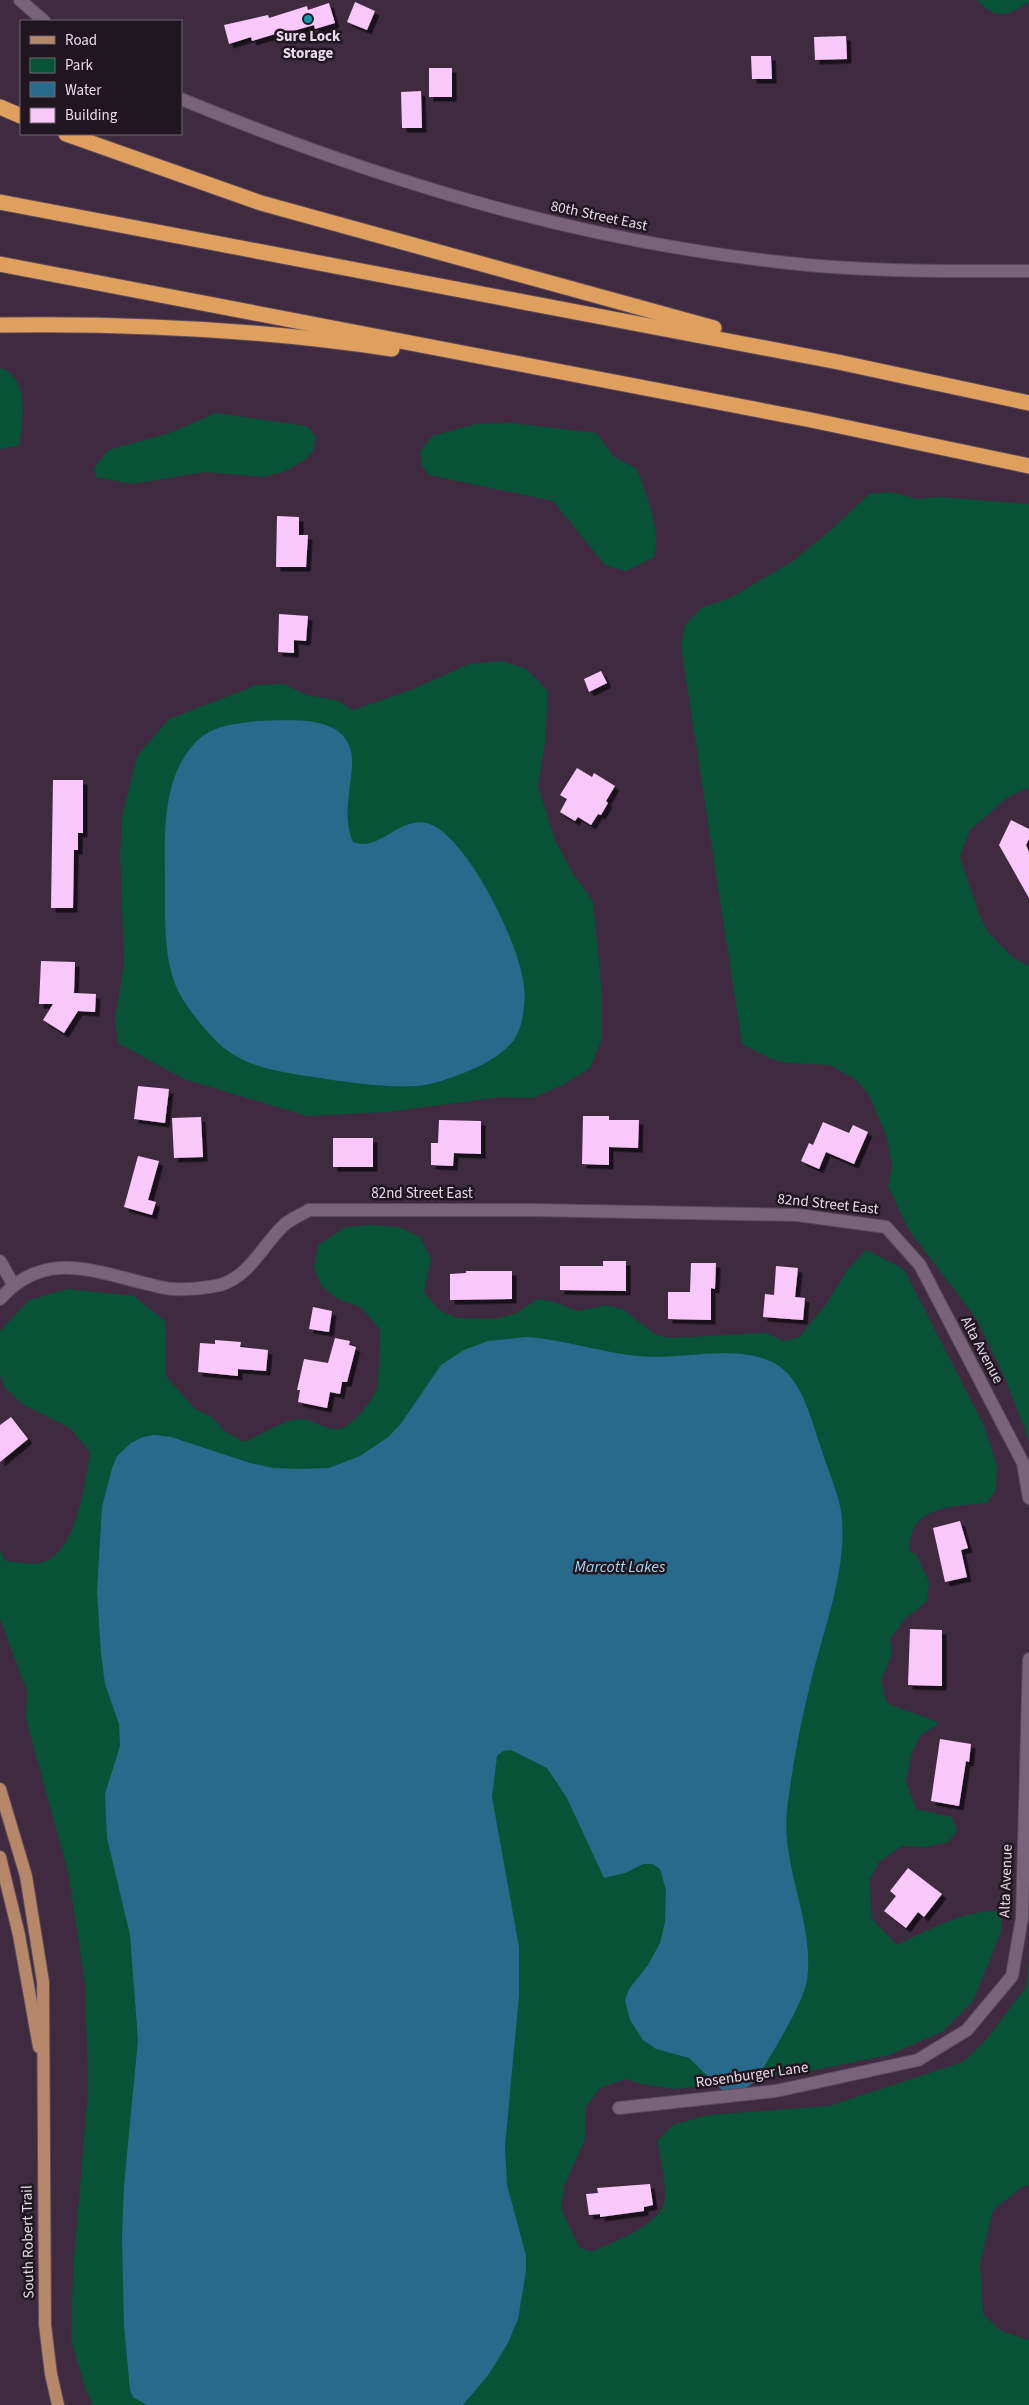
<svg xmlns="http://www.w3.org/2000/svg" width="1029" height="2405" font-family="'Source Sans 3',sans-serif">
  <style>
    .green { fill: #085237 }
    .water { fill: #286a8c }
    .building { fill: #f9c8fa; filter: url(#shadow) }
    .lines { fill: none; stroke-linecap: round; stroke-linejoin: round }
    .minor-casing { stroke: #5c495c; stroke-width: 14 }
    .major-casing { stroke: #5c495c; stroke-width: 14 }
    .highway-casing { stroke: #5c495c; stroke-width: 17 }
    .minor { stroke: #7b627b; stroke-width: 12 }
    .major { stroke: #b68768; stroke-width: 12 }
    .highway { stroke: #dea05c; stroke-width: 15 }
    .culture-dot { fill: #0f9aa8; stroke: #201620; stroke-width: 2 }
    .labels { text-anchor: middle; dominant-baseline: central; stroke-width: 5; stroke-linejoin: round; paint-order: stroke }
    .poi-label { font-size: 15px; font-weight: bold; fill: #e8dae8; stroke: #201620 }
    .street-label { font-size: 15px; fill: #e8dae8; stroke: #201620 }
    .water-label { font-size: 16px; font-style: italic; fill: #a3d7f6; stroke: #201620 }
  </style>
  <defs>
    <filter id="shadow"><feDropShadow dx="4.5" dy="4.5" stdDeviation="0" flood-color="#0009"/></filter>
  </defs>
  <rect width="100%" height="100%" fill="#3f2a40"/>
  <!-- green -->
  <g class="green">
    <path d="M977,0h52v2c-22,15 -33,18 -52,-2z"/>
    <path d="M0,368c31,9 22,53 20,77l-20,4z"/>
    <polygon points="216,413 307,426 315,436 314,450 306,459 286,471 264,477 204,472 132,484 96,477 94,468 108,450 170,433"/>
    <path d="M512,423l84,10 17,23 24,13c10,29 24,58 17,88l-28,14 -21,-6 -52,-64 -124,-26 -7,-9 -2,-14 12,-16 44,-12z"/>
    <polygon points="891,492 918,499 939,497 1029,504 1029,788 1008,797 969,831 960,857 979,914 988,932 1013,958 1029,966 1029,1441 1006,1380 976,1318 908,1229 888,1186 892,1166 886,1135 869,1095 855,1079 830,1065 787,1063 769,1058 742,1044 681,647 685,625 701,608 730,598 793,561 833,528 869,494"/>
    <polygon points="502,661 526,669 548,691 545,741 538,786 555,840 573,874 593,901 602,995 602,1039 590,1068 563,1085 532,1098 500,1097 388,1112 307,1116 184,1079 118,1043 115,1019 124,963 120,855 122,817 137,756 169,719 257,685 284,684 306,695 336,700 353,710 411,690 469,664"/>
    <path d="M371,1225l28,2 21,10 11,22 -7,33 15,18 18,8 39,1 21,-6 20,-14 17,3 23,9 30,-6 17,5 32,25 13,3 97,-5 18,8 15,-4 28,-34 20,-33 19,-20 38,19 80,157 13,40 -1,24 -9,13c-22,2 -61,2 -73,25 -4,6 -4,17 -5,24l7,2 13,28 -2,19 -22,18 -15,20 2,15 -11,26 5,22c17,9 34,12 53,21l-19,13 -8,16 -6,29 10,28 36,8 5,14 -9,11 -22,5 -24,-1 -23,16 -9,17 1,39 26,27c26,-12 76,-40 104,-32l1,16 -29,72 -31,31 -53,23 -79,16 -135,18 -34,-5 -15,-5 -26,9 -14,19 -1,32 -21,47 -3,23 18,38 12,5c21,-10 66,-25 73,-49 4,-17 -5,-45 -6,-63l15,-15 35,-10 121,-9 134,-44 22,-21 41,-54 3,-28v226l-7,2 -29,23 -13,54 3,50 18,17 28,9v65h-936l-7,-15 -15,-50 2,-70 15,-180 -3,-107 -17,-111 -42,-153 1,-28 -27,-72v-69l5,11c10,1 25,4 35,2 37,-8 45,-81 50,-111l-20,-24 -48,-24 -17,-16 -5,-13v-44l29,-31 39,-11 66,7 32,26 -1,53 29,33 19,10 11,13 20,11c19,-8 35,-20 55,-23 14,-1 26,12 41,10 12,-3 35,-30 37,-42 3,-18 2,-38 3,-57l-18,-22 -26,-10 -15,-13 -7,-18 4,-22 28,-18z"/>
  </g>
  <!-- water -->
  <g class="water">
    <path d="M257,721c29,0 85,-8 94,30 3,13 -1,30 -2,42 -2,19 -3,32 4,49 30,12 52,-37 86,-13 35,24 81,116 85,158 2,14 -1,39 -9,51 -14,23 -60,40 -85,46 -25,6 -78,-1 -104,-5 -38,-6 -82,-9 -111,-39 -15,-16 -34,-39 -41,-59 -10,-29 -9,-63 -9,-94 0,-46 -5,-107 30,-144 16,-18 39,-19 62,-22z"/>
    <path d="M527,1337c44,3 86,20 130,20 38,0 96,-14 127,13 19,17 27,48 35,72 6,21 22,56 23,77 4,53 -17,107 -30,158 -11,43 -20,89 -25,133 -6,58 28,112 20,170 -4,25 -36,74 -50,99 -10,10 -18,13 -32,14l-36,-35 -33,-9 -13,-9 -13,-20 -5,-20 4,-11 19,-24 12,-22 5,-21 1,-32 -6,-21 -7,-5h-10l-18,9 -21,5 -37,-80 -20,-30 -36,-18 -8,1 -6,5 -5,41 27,150v49l-14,150 2,39 19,71v15l-8,48 -10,24 -19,31 -26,31h-316l-14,-8 -3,-7 -6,-63 -2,-90 2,-52 14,-145 -8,-105 -23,-97 -2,-44 15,-48 -1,-22 -14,-40 -4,-30 -4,-62 5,-85 10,-39 5,-12 14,-13 12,-6 11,-2 17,2 79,26 23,5 25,1 31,-1 31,-12 27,-18 13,-13 41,-60 23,-15 24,-9z"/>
  </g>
  <!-- building -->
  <g class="building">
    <polygon points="355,2 375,11 367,30 347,22"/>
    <polygon points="329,3 335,23 315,29 314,25 286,33 285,31 252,41 251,37 229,44 224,25 268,15 269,18 307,6 308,10"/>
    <polygon points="846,36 847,59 815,60 814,37"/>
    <polygon points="751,56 771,56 772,79 752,79"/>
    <rect x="429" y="68" width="23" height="29"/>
    <polygon points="421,91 422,128 402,128 401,92"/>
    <polygon points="277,516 299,517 299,535 308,535 306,567 276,567"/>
    <polygon points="279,614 308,616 306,641 294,640 294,653 278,652"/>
    <polygon points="601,671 607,683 589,692 584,679"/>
    <polygon points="577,768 592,777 594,773 615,786 606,801 608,803 601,815 598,814 591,825 578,817 575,821 560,812 567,799 560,795"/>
    <polygon points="53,780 83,780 83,833 78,833 78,850 74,850 73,908 51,908"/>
    <polygon points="1011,820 1029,829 1029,839 1026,845 1029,852 1029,898 999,845"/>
    <polygon points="41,961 75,962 74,993 96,994 95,1012 78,1011 64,1033 43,1020 53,1004 39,1004"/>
    <polygon points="138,1086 169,1089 165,1123 134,1119"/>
    <polygon points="583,1116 609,1116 609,1120 639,1120 638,1148 609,1147 609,1165 582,1164"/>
    <polygon points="201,1117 203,1157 174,1158 172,1118"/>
    <polygon points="439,1120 481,1121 481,1154 454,1153 453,1166 431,1165 431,1143 438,1143"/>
    <polygon points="823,1122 849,1133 853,1125 868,1132 854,1164 826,1152 819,1169 801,1161 809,1143 813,1145"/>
    <rect x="333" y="1138" width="40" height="29"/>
    <polygon points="138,1156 159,1161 148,1200 156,1202 152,1215 124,1207"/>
    <polygon points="603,1261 626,1261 626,1291 560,1290 560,1266 603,1266"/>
    <polygon points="691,1263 716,1263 715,1289 711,1288 711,1320 668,1319 668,1292 690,1292"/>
    <polygon points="776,1266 798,1268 795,1297 805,1298 803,1320 763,1317 765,1294 774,1295"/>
    <polygon points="466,1271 512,1271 512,1299 450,1300 450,1274 466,1273"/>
    <polygon points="313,1307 332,1311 329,1332 309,1329"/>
    <polygon points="335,1338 350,1341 349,1345 356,1347 347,1382 342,1382 340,1394 330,1392 327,1408 298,1402 300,1390 297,1390 304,1359 328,1363"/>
    <polygon points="215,1340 241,1342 240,1347 268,1350 266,1371 238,1369 238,1376 198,1372 200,1343 215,1344"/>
    <polygon points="11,1417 28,1439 0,1462 0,1425"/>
    <polygon points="960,1521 968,1548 961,1550 967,1577 945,1582 933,1528"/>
    <polygon points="910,1629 942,1630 942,1686 908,1685"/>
    <polygon points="940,1739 971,1744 969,1762 966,1761 959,1806 931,1801"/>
    <polygon points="908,1868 942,1894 924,1917 918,1912 906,1928 884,1911 896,1896 890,1891"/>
    <polygon points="650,2184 653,2205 644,2207 644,2211 600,2217 600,2214 589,2215 586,2194 598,2193 597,2188"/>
  </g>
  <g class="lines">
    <defs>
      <g id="minor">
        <polyline points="20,0 44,21"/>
        <path d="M181,99c194,80 390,140 598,163 83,10 167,9 250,9"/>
        <polyline points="0,1261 13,1284"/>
        <path d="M0,1299c43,-49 90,-29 144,-16 10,2 20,6 30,6 15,1 31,-1 46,-4 30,-9 42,-39 63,-59 7,-7 18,-11 26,-16h224l264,5 89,12 34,38 103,198 6,35"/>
        <polyline points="619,2108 776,2091 918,2060 967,2030 1012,1976 1022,1918 1029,1659"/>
      </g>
      <g id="major">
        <polyline points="0,1789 26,1876 43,1982 45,2325 51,2374 58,2405"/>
        <polyline points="0,1857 19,1935 39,2047"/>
      </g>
      <g id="highway">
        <polyline points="0,107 21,116"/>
        <polyline points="66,134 261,203 714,328"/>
        <polyline points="0,202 838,362 1029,403"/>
        <polyline points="0,264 811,420 1029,466"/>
        <path d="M0,325c128,-2 265,5 392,24"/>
      </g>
    </defs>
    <!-- minor casing -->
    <use href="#minor" class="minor-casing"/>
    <!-- major casing -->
    <use href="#major" class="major-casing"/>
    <!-- highway casing -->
    <use href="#highway" class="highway-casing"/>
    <!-- minor -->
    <use href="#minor" class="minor"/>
    <!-- major -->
    <use href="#major" class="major"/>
    <!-- highway -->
    <use href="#highway" class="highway"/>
  </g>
  <!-- markers -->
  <circle class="culture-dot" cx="308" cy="19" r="5"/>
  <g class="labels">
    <!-- poi labels -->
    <g class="poi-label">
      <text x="308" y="36">Sure Lock<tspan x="308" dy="17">Storage</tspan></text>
    </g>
    <!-- street labels -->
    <g class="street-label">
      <text transform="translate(599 216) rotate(12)">80th Street East</text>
      <text x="422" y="1193">82nd Street East</text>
      <text transform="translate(828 1204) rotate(6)">82nd Street East</text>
      <text transform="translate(982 1350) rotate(62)">Alta Avenue</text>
      <text transform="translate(1006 1881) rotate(-88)">Alta Avenue</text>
      <text transform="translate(752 2075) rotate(-8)">Rosenburger Lane</text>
      <text transform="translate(28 2242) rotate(-91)">South Robert Trail</text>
    </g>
    <!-- water labels -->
    <g class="water-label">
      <text x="620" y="1567">Marcott Lakes</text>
    </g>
  </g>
  <!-- legend -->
  <rect x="20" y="20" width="162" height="115" fill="#201620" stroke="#706470"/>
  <rect x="30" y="36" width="25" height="8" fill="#b68768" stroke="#706470"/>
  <text x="65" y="45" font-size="15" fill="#e8dae8">Road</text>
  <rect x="30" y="58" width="25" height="15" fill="#085237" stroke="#706470"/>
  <text x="65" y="70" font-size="15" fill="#e8dae8">Park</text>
  <rect x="30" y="82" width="25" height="15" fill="#286a8c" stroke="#706470"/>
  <text x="65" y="95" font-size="15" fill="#e8dae8">Water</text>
  <rect x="30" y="108" width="25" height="15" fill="#f9c8fa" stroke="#706470"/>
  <text x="65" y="120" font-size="15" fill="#e8dae8">Building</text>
</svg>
